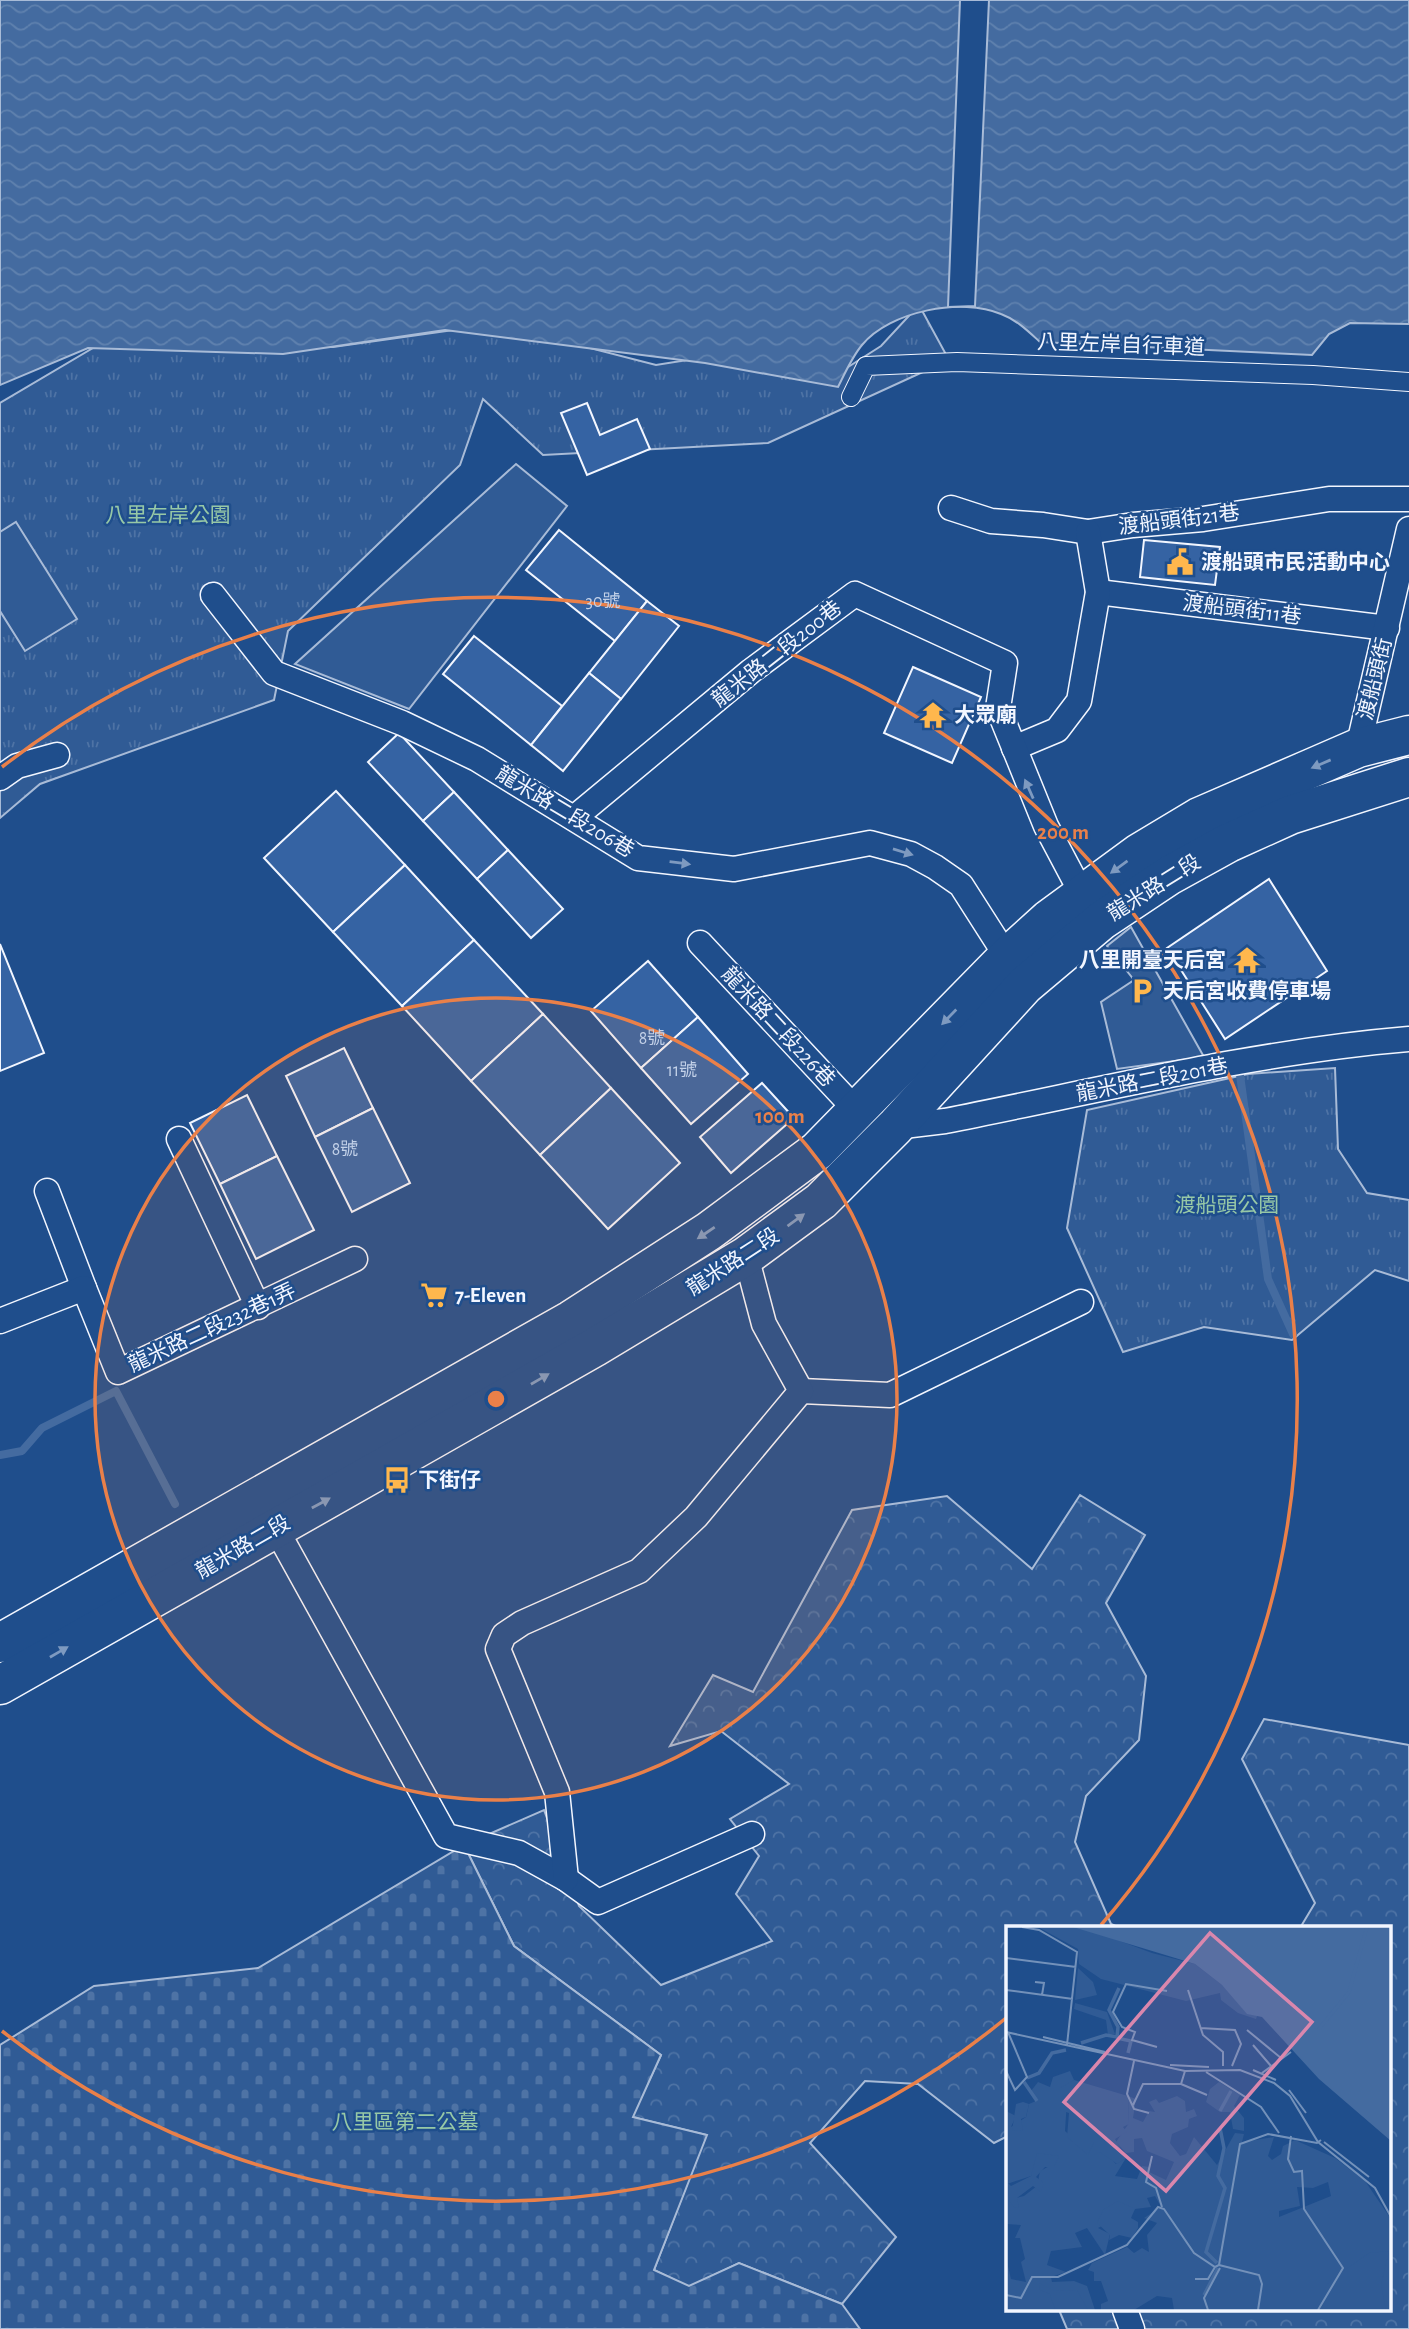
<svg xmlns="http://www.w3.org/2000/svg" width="1409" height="2329" font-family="'Alegreya Sans','Noto Sans TC',sans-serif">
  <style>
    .forest { fill: url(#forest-crowns); stroke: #a8bbd7; stroke-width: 2 }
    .cemetery { fill: url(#cemetery-stones); stroke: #a8bbd7; stroke-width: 2 }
    .park { fill: url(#park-tufts); stroke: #a8bbd7; stroke-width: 2 }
    .pitch { fill: #305b95; stroke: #a8bbd7; stroke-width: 2 }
    .water { fill: url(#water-waves); stroke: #a8bbd7; stroke-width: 2 }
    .pier { fill: #1f4e8c; stroke: #a8bbd7; stroke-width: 2 }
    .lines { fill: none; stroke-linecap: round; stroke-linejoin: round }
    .stream { stroke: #446ba0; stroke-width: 8 }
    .building { fill: #3563a3; stroke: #f2f6ff; stroke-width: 2 }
    .pedestrian-casing { stroke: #f2f6ff; stroke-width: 20 }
    .minor-casing { stroke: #f2f6ff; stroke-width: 27 }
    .primary-casing { stroke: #f2f6ff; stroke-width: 41 }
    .pedestrian { stroke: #1f4e8c; stroke-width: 18 }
    .minor { stroke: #1f4e8c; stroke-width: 24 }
    .primary { stroke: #1f4e8c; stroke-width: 38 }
    .oneway { fill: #7e9ac0 }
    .ring { fill: none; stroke: #ea8049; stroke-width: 3.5 }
    .labels { text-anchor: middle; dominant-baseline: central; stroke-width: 5; stroke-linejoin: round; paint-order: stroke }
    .number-label { font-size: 18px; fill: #c3d1e8 }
    .street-label { font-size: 21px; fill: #f2f6ff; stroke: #1f4e8c }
    .park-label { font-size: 21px; fill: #97c8a6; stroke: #1f4e8c }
    .poi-label { font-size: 21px; font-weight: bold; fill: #f2f6ff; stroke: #1f4e8c; text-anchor: start }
    .inset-river { fill: none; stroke: #446ba0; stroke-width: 3.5 }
    .inset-road { fill: none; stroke: #7391ba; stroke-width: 2 }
    .view { fill: #da87ad; fill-opacity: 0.15; stroke: #da87ad; stroke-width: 3.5 }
    .inset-edge { fill: none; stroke: #f2f6ff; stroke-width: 3.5 }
    .centre { fill: #ea8049; stroke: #1f4e8c; stroke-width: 3.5 }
    .ring-label { font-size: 21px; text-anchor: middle; font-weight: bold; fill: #ea8049; stroke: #1f4e8c; stroke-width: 5; stroke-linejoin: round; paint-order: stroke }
  </style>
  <defs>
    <pattern id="forest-crowns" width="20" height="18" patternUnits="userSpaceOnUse" patternTransform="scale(1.75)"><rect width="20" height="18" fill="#305b95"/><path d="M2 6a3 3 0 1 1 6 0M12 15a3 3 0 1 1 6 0" fill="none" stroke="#4e73a5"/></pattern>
    <pattern id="cemetery-stones" width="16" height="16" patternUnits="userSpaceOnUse" patternTransform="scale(1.75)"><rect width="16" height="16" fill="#305b95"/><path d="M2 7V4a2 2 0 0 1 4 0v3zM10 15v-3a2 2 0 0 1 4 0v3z" fill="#4e73a5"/></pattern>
    <pattern id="park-tufts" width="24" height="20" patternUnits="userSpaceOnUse" patternTransform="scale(1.75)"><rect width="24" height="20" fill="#305b95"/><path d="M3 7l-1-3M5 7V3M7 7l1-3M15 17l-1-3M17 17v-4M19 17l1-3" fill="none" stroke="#4e73a5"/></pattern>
    <pattern id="water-waves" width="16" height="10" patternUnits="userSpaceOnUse" patternTransform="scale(1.75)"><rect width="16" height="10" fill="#446ba0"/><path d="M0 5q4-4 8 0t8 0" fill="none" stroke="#5f81ae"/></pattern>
  </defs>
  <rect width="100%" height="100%" fill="#1f4e8c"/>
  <!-- forest -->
  <g class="forest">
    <polygon points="1080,1495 1145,1535 1106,1603 1146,1676 1139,1740 1086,1796 1075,1842 1111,1924 1120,1928 1008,1928 1008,2136 994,2143 918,2084 865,2081 810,2143 896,2237 842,2304 739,2263 689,2287 654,2270 706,2135 632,2117 661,2055 514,1946 464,1845 544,1810 579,1906 661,1985 772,1941 736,1894 759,1856 730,1819 789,1784 721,1731 670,1746 713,1675 753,1692 852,1510 947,1496 1032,1569"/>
    <polygon points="1264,1719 1409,1745 1409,2329 1067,2329 1059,2310 1390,2310 1390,1928 1300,1928 1315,1903 1242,1759"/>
  </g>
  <!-- cemetery -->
  <polygon class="cemetery" points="464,1845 514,1946 661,2055 633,2117 707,2135 654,2270 689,2286 739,2263 842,2304 860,2329 0,2329 0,2045 94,1986 258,1968"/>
  <!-- park -->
  <g class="park">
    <polygon points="919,305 949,360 768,443 543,455 483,399 460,465 288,631 274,700 40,784 0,818 0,403 93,348 333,347 496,324 656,365 750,350 834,376 881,346"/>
    <polygon points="1335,1068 1338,1149 1367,1193 1409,1200 1409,1281 1375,1270 1292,1340 1204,1327 1123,1352 1067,1228 1087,1110 1248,1074"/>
  </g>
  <!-- pitch -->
  <g class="pitch">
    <polygon points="516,464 567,506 409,709 295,664"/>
    <polygon points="16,522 77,619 25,651 0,611 0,532"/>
    <polygon points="1131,927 1204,1057 1117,1069 1101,1002 1134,980 1107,946"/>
  </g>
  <!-- water -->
  <path class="water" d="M0,0h1409v324l-59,-1 -21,11 -17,21 -272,-13c-12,-11 -23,-22 -39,-28 -39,-17 -111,-3 -139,31 -10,12 -17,28 -24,42l-133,-24 -260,-33 -162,24 -195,-6 -88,37z"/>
  <!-- pier -->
  <polygon class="pier" points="960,0 989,0 975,306 948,307"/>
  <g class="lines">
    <!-- stream -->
    <g class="stream">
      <polyline points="1240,1075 1268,1279 1293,1334"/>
      <polyline points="0,1455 22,1451 42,1428 116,1391 175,1504"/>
    </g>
  </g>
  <!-- building -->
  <g class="building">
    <polygon points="587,403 600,435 637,419 650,449 587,475 561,413"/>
    <polygon points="559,530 647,601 615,641 526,570"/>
    <polygon points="1144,540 1220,547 1215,585 1140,577"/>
    <polygon points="647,601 679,626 621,699 589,673"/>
    <polygon points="474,636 562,706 531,745 443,674"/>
    <polygon points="913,667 981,697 952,763 884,733"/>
    <polygon points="589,673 621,699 563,771 531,745"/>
    <polygon points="399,733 454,792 423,821 368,762"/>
    <polygon points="336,791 405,865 333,932 264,858"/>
    <polygon points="454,792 508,850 477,879 423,821"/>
    <polygon points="508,850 563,909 531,938 477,879"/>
    <polygon points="405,865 474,940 402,1006 333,932"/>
    <polygon points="1269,879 1327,971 1225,1039 1167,948"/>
    <polygon points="474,940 543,1014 471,1081 402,1006"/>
    <polygon points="0,944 44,1053 0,1071"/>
    <polygon points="648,961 698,1017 641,1068 591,1011"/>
    <polygon points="543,1014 611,1088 540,1155 471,1081"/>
    <polygon points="698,1017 748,1074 691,1124 641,1068"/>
    <polygon points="344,1048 373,1108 315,1137 286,1076"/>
    <polygon points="762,1083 794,1118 731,1173 700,1137"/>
    <polygon points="611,1088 680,1163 608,1229 540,1155"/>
    <polygon points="247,1095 277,1156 220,1184 190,1123"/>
    <polygon points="373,1108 410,1183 352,1212 315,1137"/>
    <polygon points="277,1156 314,1230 256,1259 220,1184"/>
  </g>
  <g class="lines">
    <defs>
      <polyline id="pedestrian" points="851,397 866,366 957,362 1313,375 1409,382"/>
      <g id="minor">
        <polyline points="951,508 991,521 1043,525 1088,532 1133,525 1203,519 1329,499 1409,499"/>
        <polyline points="1098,592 1387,628"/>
        <polyline points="213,595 274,673 402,723 477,759 638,858 734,869 870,843 911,854 935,867 961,885 1007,957"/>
        <polyline points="1014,748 1057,730 1079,701 1098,592 1088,532"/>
        <polyline points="1358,748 1409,529"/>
        <polyline points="0,778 17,766 57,755"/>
        <polyline points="574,818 751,671 855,594 1005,663 998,708 1046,826 1082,894"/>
        <polyline points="700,943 857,1111"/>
        <path d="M895,1127l50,-6c153,-30 308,-69 464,-82"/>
        <polyline points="179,1139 258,1307"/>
        <polyline points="47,1191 84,1288"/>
        <polyline points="0,1321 84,1288 118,1372 355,1259"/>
        <polyline points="801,1391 890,1395 1081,1302"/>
        <polyline points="276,1529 446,1836 519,1853 566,1879 598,1902 752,1834"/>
        <polyline points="566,1879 557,1792 498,1649 504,1635 522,1623 639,1571 696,1517 801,1391 764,1324 746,1256"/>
        <polyline points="1125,2310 1132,2329"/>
      </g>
      <g id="primary">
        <polyline points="0,1643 571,1320 709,1231 817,1151 1007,957 1049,919 1139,853 1199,817 1312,768 1358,748 1409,735"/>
        <polyline points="0,1685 595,1347 746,1256 821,1201 895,1127 1025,985 1101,921 1170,875 1228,843 1290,815 1409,777"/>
      </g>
    </defs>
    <!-- pedestrian casing -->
    <use href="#pedestrian" class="pedestrian-casing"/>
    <!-- minor casing -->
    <use href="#minor" class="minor-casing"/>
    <!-- primary casing -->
    <use href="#primary" class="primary-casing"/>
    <!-- pedestrian -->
    <use href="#pedestrian" class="pedestrian"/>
    <!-- minor -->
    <use href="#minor" class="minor"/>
    <!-- primary -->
    <use href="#primary" class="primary"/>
  </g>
  <!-- one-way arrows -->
  <defs><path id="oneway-solid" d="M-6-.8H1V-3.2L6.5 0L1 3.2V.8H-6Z" transform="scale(1.75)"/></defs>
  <g class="oneway">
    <use href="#oneway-solid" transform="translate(1321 764) rotate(157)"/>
    <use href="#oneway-solid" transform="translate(1029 789) rotate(-114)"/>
    <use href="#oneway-solid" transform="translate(903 852) rotate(17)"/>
    <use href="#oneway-solid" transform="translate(680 863) rotate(7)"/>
    <use href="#oneway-solid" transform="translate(1119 867) rotate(144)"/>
    <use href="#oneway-solid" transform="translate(949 1017) rotate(134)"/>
    <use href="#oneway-solid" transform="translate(796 1220) rotate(-36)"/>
    <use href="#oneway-solid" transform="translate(706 1233) rotate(146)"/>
    <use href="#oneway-solid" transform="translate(540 1379) rotate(-30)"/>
    <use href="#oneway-solid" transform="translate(321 1503) rotate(-29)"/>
    <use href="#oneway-solid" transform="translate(59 1652) rotate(-30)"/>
  </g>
  <!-- distance rings -->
  <circle cx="496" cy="1399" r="401" fill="#ea8049" fill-opacity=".12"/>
  <g class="ring">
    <circle cx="496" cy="1399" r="401"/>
    <path d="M1006 2018A802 802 0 0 1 2 2031M2 767A802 802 0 0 1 1101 1925"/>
  </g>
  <!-- icons -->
  <defs>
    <symbol id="civic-bare" viewBox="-9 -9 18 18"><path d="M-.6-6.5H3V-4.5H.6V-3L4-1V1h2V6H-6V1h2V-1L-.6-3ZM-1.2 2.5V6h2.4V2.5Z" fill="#ffb74d" stroke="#1f4e8c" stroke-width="2.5" paint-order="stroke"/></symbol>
    <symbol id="temple-bare" viewBox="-9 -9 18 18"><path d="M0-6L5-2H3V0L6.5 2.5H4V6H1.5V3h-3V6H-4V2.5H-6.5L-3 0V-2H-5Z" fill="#ffb74d" stroke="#1f4e8c" stroke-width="2.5" paint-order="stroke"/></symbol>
    <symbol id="parking-bare" viewBox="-9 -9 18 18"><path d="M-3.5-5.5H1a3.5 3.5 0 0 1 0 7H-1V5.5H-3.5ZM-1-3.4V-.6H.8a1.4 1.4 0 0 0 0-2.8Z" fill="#ffb74d" stroke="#1f4e8c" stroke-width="2.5" paint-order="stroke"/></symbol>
    <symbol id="supermarket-bare" viewBox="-9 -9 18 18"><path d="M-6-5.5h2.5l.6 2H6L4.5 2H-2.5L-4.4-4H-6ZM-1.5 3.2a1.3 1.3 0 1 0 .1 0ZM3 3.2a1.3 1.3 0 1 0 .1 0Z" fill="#ffb74d" stroke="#1f4e8c" stroke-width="2.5" paint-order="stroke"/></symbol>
    <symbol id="bus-bare" viewBox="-9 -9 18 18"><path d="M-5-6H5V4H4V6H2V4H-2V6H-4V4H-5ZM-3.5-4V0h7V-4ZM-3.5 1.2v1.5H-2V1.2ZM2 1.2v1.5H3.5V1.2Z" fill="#ffb74d" stroke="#1f4e8c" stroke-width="2.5" paint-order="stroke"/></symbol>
  </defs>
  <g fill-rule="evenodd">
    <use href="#civic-bare" x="1161" y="543" width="38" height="38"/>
    <use href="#temple-bare" x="914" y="696" width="38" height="38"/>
    <use href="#temple-bare" x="1228" y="941" width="38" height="38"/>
    <use href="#parking-bare" x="1123" y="972" width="38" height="38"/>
    <use href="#supermarket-bare" x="415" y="1276" width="38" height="38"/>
    <use href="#bus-bare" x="378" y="1461" width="38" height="38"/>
  </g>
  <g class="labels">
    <!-- number labels -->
    <g class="number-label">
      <text x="603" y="602">30號</text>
      <text x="652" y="1039">8號</text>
      <text x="682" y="1071">11號</text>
      <text x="345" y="1150">8號</text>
    </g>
    <!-- street labels -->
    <g class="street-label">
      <text transform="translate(1121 345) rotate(2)">八里左岸自行車道</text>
      <text transform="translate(1179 520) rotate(-7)">渡船頭街21巷</text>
      <text transform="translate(1242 610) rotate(7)">渡船頭街11巷</text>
      <text transform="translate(777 654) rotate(-38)">龍米路二段200巷</text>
      <text transform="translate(1375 679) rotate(-76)">渡船頭街</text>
      <text transform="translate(565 812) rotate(31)">龍米路二段206巷</text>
      <text transform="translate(1154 888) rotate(-32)">龍米路二段</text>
      <text transform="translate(778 1027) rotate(47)">龍米路二段226巷</text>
      <text transform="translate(1152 1080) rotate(-11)">龍米路二段201巷</text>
      <text transform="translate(733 1262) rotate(-33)">龍米路二段</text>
      <text transform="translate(212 1328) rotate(-25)">龍米路二段232巷1弄</text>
      <text transform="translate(243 1547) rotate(-30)">龍米路二段</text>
    </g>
    <!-- park labels -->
    <g class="park-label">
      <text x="168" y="515">八里左岸公園</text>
      <text x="1227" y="1205">渡船頭公園</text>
      <text x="405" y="2122">八里區第二公墓</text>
    </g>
    <!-- poi labels -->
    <g class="poi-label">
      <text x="1201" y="562">渡船頭市民活動中心</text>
      <text x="954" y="715">大眾廟</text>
      <text x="1226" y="960" text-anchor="end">八里開臺天后宮</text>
      <text x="1163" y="991">天后宮收費停車場</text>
      <text x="455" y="1295">7-Eleven</text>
      <text x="418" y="1480">下街仔</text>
    </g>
  </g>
  <!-- overview -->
  <g transform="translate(1006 1926)">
    <rect width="385" height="385" fill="#1f4e8c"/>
    <path d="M64,145l4,9 -6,5 -3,46 12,11 17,-1 22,23 10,-6 -11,18 22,3 5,-13 8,1 -1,5 17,8 8,-18 -27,-11 -5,-13 -8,1v13l-8,1 -10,-11 13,-19 -1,-27 8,3 -3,19 10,4 6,-11 6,1 -6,-10 7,-3 3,4 18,-7 8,5 1,11 8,-3 3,7 -8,3 -1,8 -16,7 -2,9 10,13 6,-2 8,-17 23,28 18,-32 9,1 -2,8 32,-5 -6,19 4,4 9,-6 2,-8 12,-6 40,18 30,23 26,38v91h-217l-2,-12 -15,-2 -23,14h-33v-6l7,-3 -7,-20h-7v-9l-6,-2 4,-7 35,-16 7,6 8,-5 7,4 -2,-17 10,-12 -13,-5 17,-11 -6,-11 -8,2 4,9 -16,2 -37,19 12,6 -5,21 -18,-27 -12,5 7,14 -31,4 -4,14 19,7 -15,5 1,5 22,-1 13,5 8,24h-89v-52l5,21 15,3 -5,-20 4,-3 -5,-21h-5l6,-13 -15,-1v-36l10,10 8,-2 13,-10 3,-15 15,-8 -18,3 -6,10 -24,8 -1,-73 10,5 -5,11 15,-10 3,-13 7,-3 -5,-10 7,-9 12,5 3,-10zM322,256l3,14 -52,21v-6l21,-5 -3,-19 16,1z" fill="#305b95" fill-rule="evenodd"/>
    <path d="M68,154l54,16 1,28 -6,3 4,5 -12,7 11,19 -9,6 -17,-12 -6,3v-13l-6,13 -21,-18 2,-24 -9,-3v-22zM17,176l6,2 -3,13 -5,2 2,11 -11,1 4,-27zM31,227l22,3 -5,11h-9l-9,10 8,6 -3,9 -8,-6 -16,12 2,10 -5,-1 -4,-5 -4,-21 5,5 20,-10zM112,275l17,8 -4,9 7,4v6l-6,10 -13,-3 -10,5 1,-5 -13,-12 6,-13zM383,325l-8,34 5,25h-72l13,-26 12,-10 30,-21zM33,357l16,8 22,-1 11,20h-33l-5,-16 -10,-4z" fill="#305b95"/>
    <path d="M32,1h45l69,26 43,11 31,24 21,25h11l-2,6 -18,-6 -17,-13 -1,-7 -34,8 -85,-22 -22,-15 -1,-15zM72,42l15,14 4,13 -22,5zM69,77l32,9 8,22 -7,1 -2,-15 -32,-11zM213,156l21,13 -6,11 10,12v13l-11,-2 -3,-17h-10l-14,-10 4,-13z" fill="#305b95"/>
    <path d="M67,1h318v214l-72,-62 -57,-62 -15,-3 -25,-29 -27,-21z" fill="#446ba0"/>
    <path class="inset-river" d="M313,103l30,-37 18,-65M111,112l14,3 -3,12M75,117l25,-8 11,2 1,-10 -9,-17 10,-22M21,152l12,-5 13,-20 14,-3M18,156l13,19M214,185l11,-20M211,337l-11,-11 19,-64 -7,-12 6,-28 -4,-20M198,369l14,-27"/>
    <path class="inset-road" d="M16,1l17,3 38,22 -10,93M0,32l70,9M29,56l9,1 -2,12M0,64l67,9M182,64l15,45 20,17v14M194,102l35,2 6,14 -9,22M241,104l34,28M0,106l179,39 55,-1 34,13 16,13 28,46 57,46 16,29M37,111l62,15M247,119l18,21M151,121l-25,-7 3,-8 -13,-5 -9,-15 13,-28 41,7M128,135l-7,33 7,15 15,4M164,139l39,2M247,144l23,10M0,145l9,19 12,-13 -19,-45M200,146l55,35 18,26M256,147l29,-21M175,158l26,11M283,164l17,23M127,179l10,-21h38l4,-13M285,210l-3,23 6,13 8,-1 2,38 39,59 -25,42M318,216l45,35M146,230l-6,26 10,6 6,19M213,339l40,10 3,9 -4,26M189,353h13l7,-12M0,369l15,3 11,-21h26l69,-32 31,-38 6,2 30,44 21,14 4,-2 21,-121 28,-10 49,9 4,-3M202,384l-4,-12 16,-30"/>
    <path class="view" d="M204,7l102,89 -146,169 -102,-89z"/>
    <rect width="385" height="385" class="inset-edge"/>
  </g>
  <circle cx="496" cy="1399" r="10" class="centre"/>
  <g class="ring-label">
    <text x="1063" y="839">200 m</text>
    <text x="780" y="1123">100 m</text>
  </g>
</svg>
